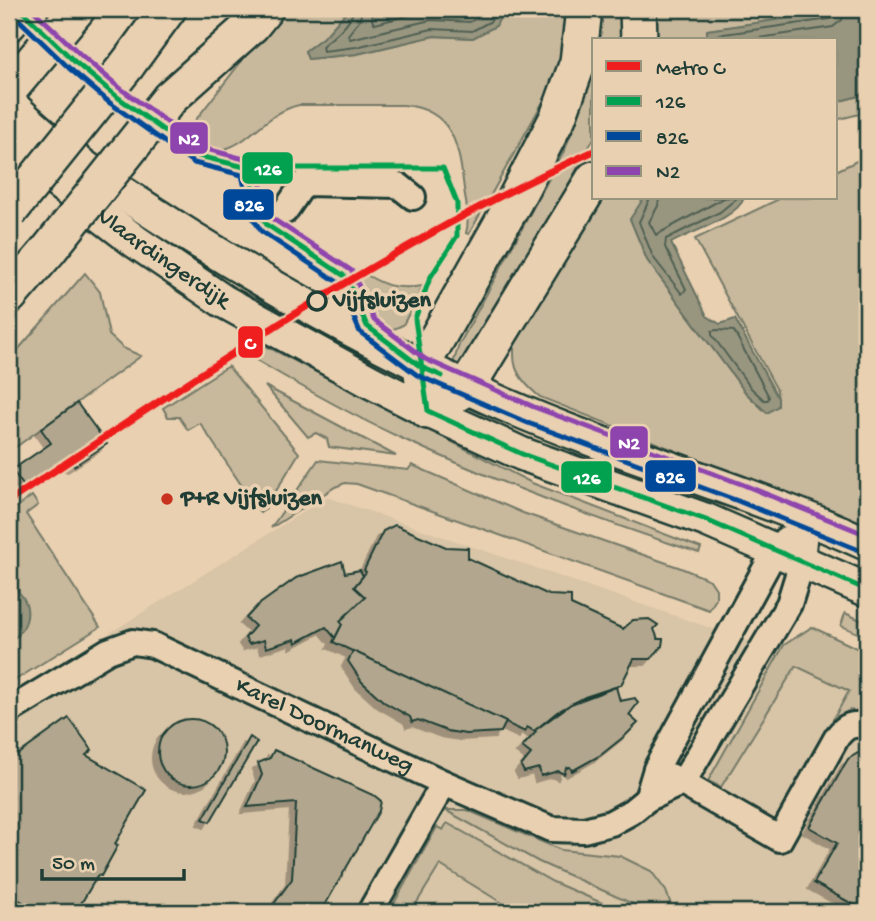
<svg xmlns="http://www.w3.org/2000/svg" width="876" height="921" font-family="'Gochi Hand',sans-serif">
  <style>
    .built { fill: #d8c4a6 }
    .green { fill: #c8b89c; stroke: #747a68; stroke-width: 2 }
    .water { fill: #999680; stroke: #687262; stroke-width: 2 }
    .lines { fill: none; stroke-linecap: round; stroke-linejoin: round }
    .shore { stroke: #506152; stroke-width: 2 }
    .building { fill: #b2a78e; stroke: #1f3d34; stroke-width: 2; filter: url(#shadow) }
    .minor-casing { stroke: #1f3d34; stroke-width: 30 }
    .major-casing { stroke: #1f3d34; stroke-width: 37 }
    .highway-casing { stroke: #1f3d34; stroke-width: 40 }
    .minor { stroke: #e9d0b1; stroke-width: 24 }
    .major { stroke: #e9d0b1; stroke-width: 32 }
    .highway { stroke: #e9d0b1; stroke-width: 35 }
    .highway-bridge-casing { stroke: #1f3d34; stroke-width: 40; stroke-linecap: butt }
    .highway-bridge { stroke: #e9d0b1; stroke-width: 35 }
    .bus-1-casing { stroke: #e9d0b1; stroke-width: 10 }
    .bus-2-casing { stroke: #e9d0b1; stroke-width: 10 }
    .bus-3-casing { stroke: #e9d0b1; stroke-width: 10 }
    .bus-1 { stroke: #02a150; stroke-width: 5 }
    .bus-2 { stroke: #004899; stroke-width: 5 }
    .bus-3 { stroke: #8e44ad; stroke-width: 5 }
    .metro-1-casing { stroke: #e9d0b1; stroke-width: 12 }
    .metro-1 { stroke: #ef1f1f; stroke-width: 7 }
    .stop-dot { fill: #e9d0b1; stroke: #1f3d34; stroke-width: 3.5 }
    .poi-dot { fill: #c8321e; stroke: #e9d0b1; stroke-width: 2.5 }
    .labels { text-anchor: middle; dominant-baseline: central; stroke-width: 7; stroke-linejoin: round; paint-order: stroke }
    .street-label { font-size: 24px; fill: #1f3d34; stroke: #e9d0b1 }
    .stop-label { font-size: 24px; font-weight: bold; fill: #1f3d34; stroke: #e9d0b1; text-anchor: start }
    .poi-label { font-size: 24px; font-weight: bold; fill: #1f3d34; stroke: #e9d0b1; text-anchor: start }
    .line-badge { stroke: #e9d0b1; stroke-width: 2.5 }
    .badge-label { font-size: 19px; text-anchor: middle; font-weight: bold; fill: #fff }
  </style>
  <defs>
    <filter id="shadow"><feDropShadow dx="-6" dy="6" stdDeviation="0" flood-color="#0004"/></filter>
  </defs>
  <rect width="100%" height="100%" fill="#e9d0b1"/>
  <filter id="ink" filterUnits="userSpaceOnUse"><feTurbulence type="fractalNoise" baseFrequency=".0143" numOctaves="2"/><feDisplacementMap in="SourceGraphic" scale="14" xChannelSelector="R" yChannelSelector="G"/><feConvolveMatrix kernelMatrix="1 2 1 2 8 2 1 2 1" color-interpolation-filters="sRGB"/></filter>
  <g filter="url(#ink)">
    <!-- built -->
    <polygon class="built" points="327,497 813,663 867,690 867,912 9,912 9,696"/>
    <!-- green -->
    <g class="green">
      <path d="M282,9h67l-23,26 -21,16 3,8 49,-5 77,-18 39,2 29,-22 2,-7h70l-4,34 -16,39 -85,152 -3,-1c4,-14 0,-30 -2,-44 -5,-42 -10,-80 -61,-84h-104c-48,11 -59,69 -118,34z"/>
      <polygon points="595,9 626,9 623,40 597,40"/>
      <polygon points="649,9 833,9 830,12 708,30 707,40 650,40"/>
      <polygon points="594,58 594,138 475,355 458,373 451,370 459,345 566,147 585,95"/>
      <polygon points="867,94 867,112 836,120 836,102"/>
      <path d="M865,157l2,2v102l-4,2 4,9v243l-4,10 -323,-128c-27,-22 -30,-35 -23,-68l77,-131h50c-11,20 -5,41 3,62l99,133 21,20 11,-8 -1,-15 -82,-151 86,-41h55v-27z"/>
      <path d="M358,270c25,15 35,20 65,16l-20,39 -9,4 -12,-1 -16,-20 -14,-32z"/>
      <polygon points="85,273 100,292 109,335 123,348 141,356 9,452 9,360"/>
      <path d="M266,346l266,137 169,65 -2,5c-101,-33 -201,-70 -298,-115 -52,-24 -101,-52 -150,-81z"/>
      <polygon points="228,366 299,453 265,509 260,513 200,423 188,430 179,417 168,417 163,408"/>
      <polygon points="265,386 396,456 329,447 327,439 316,433 308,437"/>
      <polygon points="318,460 408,470 412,465 523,513 681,568 710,580 716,589 716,599 709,610 357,484 345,483 335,487 271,528"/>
      <polygon points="32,496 38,505 26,514 100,627 9,684 9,641 19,635 19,590 9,585 9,513"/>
      <polygon points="845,613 867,623 867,637 841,626"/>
      <polygon points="812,627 867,653 867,705 863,713 850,710 834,718 849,691 796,666 721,787 708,781 784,645"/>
      <polygon points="445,810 467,810 561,850 620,856 651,871 666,891 670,902 664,912 651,912 539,862"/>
      <polygon points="447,823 553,882 623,912 517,912 440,865 411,912 389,912 437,827 443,830"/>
    </g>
    <!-- water -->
    <g class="water">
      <polygon points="349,9 504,9 496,26 473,38 434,36 357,54 308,59 305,51 326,35"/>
      <polygon points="833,9 867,9 867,94 836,102 836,40 707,40 707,30 830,12"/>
      <path d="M644,198h100c-7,20 -54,34 -73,45l36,73 13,8 15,-5 43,79v8l-11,7 -21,-20 -99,-133 -17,-41z"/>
      <path d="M9,585c25,14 24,42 0,56z"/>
    </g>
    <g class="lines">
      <!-- shore -->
      <g class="shore">
        <path d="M354,9c-3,14 -21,28 -32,37l1,5 33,-4 76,-18 40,2 19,-10 5,-12"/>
        <polyline points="362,9 360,19 348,35 350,39 431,20 470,22 484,14 487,9"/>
        <polyline points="373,9 372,20 375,24 429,10 462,12 473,9"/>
        <polyline points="714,40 717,35 830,19 835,15 836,9"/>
        <polyline points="745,40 833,27 842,20 845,9"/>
        <polyline points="650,198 639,222 653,257 682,294 686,289 665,247 666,239 720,212 737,198"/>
        <polyline points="659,198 658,206 649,222 656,235 724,198"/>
        <polygon points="716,330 734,331 769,397 768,400 764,400 751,388 712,335 712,331"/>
      </g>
    </g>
    <!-- building -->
    <g class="building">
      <polygon points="77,403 107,444 74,466 65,463 26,489 12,470 51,443 41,429"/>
      <polygon points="395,525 446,547 468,548 468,558 549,595 571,596 571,605 623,629 633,620 649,619 658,625 654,629 658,639 663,639 662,646 651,659 634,659 621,685 585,697 557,712 534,731 527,727 525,732 333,642 342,624 340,621 365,597 354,587 366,572 364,570 383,531"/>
      <polygon points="342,561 345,573 360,570 363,576 354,587 365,597 340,621 342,624 335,638 326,627 296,643 295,639 266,648 264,640 249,644 245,638 255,626 246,618 257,606 296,578"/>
      <polygon points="353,651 506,722 501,732 466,734 447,731 418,720 412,722 410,717 384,702 362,682 348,661"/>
      <polygon points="616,687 620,701 635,698 638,703 629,715 638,723 626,735 601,755 572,771 570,767 566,768 564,774 558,771 541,776 539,768 524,772 521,766 531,754 522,747 536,732 534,731 571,704"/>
      <polygon points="69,718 92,750 86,755 146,790 115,844 118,845 101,876 98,875 76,912 40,912 9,894 9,761"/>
      <circle cx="191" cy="752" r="33"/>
      <polygon points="250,737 257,742 210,822 203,819"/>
      <polygon points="274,750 375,796 381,801 379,811 321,912 268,912 292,879 296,803 247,807 262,775 258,763 270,758"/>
      <polygon points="858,753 867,754 867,912 814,883 837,843 809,827 848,759"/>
    </g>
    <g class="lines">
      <defs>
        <g id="minor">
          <polyline points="285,211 304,183 398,185 413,197"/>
          <path id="s1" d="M9,711l99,-60 25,-9 20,3 291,138 107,46 33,1 27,-7 20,-11 16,-13 36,-17 106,-178 13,-42 4,-43"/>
          <path d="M670,776l110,63 57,-102c9,-12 16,-14 30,-11"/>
          <polyline points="647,799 656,769 776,549 786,539"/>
          <polyline points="370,912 444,783"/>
        </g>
        <g id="major">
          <path d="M9,103c53,54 119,94 182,134 101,63 203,119 312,167 119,52 246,86 364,140"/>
          <path id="s2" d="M9,145l127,97 87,59 148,81 57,29 94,43 184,66 161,70"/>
        </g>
        <g id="highway">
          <polyline points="584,9 578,62 558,117 514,202 421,367 428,411 467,387 594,179"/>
          <polyline points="638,9 639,40"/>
          <polyline points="9,23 20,9"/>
          <polyline points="127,65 168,9"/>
          <polyline points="9,90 77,9"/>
          <polyline points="170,98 252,25 265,9"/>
          <polyline points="9,296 48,251"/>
        </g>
      </defs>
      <!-- minor casing -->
      <use href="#minor" class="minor-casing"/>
      <!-- major casing -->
      <use href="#major" class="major-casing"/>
      <!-- highway casing -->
      <use href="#highway" class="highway-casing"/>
      <!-- minor -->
      <use href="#minor" class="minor"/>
      <!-- major -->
      <use href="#major" class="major"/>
      <!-- highway -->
      <use href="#highway" class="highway"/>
      <defs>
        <g id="highway-bridge">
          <polyline points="9,212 127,65"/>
          <polyline points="48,251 170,98"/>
        </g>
      </defs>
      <!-- highway-bridge casing -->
      <use href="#highway-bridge" class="highway-bridge-casing"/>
      <!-- highway-bridge -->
      <use href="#highway-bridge" class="highway-bridge"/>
      <defs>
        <g id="bus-1">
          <polyline points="20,9 75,62 116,96 199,156 249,168 443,168 457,203 457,236 430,278 415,319 428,411 522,454 706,520 867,590"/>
          <polyline points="249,168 259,212 267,225 346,277 367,326 421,367 442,376"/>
        </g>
        <polyline id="bus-2" points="14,15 69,68 110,103 194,163 242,175 251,215 261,231 339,283 360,332 417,375 528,423 738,501 864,552"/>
        <polyline id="bus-3" points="32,9 81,55 121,89 203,148 255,162 267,209 273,219 352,271 374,320 425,359 534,407 744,485 867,535"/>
      </defs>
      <!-- bus-1 casing -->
      <use href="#bus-1" class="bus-1-casing"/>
      <!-- bus-2 casing -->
      <use href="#bus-2" class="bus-2-casing"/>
      <!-- bus-3 casing -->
      <use href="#bus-3" class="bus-3-casing"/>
      <!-- bus-1 -->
      <use href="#bus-1" class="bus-1"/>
      <!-- bus-2 -->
      <use href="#bus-2" class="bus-2"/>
      <!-- bus-3 -->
      <use href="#bus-3" class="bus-3"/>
      <defs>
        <path id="metro-1" d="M9,501c189,-125 378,-257 585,-350"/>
      </defs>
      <!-- metro-1 casing -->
      <use href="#metro-1" class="metro-1-casing"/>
      <!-- metro-1 -->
      <use href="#metro-1" class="metro-1"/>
    </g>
  </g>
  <!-- markers -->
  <circle class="stop-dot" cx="317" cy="301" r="9"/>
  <circle class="poi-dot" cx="167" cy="499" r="7"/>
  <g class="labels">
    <!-- street labels -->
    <g class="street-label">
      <text stroke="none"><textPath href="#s2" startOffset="192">Vlaardingerdijk</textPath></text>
      <text stroke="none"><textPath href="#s1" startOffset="352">Karel Doormanweg</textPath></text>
    </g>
    <!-- stop labels -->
    <g class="stop-label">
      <text x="333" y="301">Vijfsluizen</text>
    </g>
    <!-- poi labels -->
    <g class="poi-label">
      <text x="181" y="499">P+R Vijfsluizen</text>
    </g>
  </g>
  <g class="line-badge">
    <rect x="169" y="121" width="40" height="34" rx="7" fill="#8e44ad"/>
    <rect x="241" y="151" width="53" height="34" rx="7" fill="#02a150"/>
    <rect x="222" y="188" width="53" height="33" rx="7" fill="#004899"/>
    <rect x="237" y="325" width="27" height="34" rx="7" fill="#ef1f1f"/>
    <rect x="609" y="425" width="40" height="34" rx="7" fill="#8e44ad"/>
    <rect x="644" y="459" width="53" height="34" rx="7" fill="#004899"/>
    <rect x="560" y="460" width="53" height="34" rx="7" fill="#02a150"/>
  </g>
  <g class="badge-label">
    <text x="189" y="145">N2</text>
    <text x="268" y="175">126</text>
    <text x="249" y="211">826</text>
    <text x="250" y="349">C</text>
    <text x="629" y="449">N2</text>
    <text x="670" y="483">826</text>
    <text x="587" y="484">126</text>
  </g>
  <!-- margin -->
  <rect width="876" height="921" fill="none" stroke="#e9d0b1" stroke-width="35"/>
  <rect x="18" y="18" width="841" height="886" fill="none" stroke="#1f3d34" stroke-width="2.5" filter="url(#ink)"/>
  <!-- legend -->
  <rect x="592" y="38" width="245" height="161" fill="#e9d0b1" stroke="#98957f" stroke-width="2"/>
  <rect x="606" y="61" width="35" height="10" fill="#ef1f1f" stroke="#98957f" stroke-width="2"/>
  <text x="656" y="74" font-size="21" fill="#1f3d34">Metro C</text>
  <rect x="606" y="96" width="35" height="10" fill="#02a150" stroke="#98957f" stroke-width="2"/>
  <text x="656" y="108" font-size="21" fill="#1f3d34">126</text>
  <rect x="606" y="131" width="35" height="10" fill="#004899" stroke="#98957f" stroke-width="2"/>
  <text x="656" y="144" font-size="21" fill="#1f3d34">826</text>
  <rect x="606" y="166" width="35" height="10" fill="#8e44ad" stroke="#98957f" stroke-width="2"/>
  <text x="656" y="178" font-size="21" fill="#1f3d34">N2</text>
  <!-- scale -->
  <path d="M42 869v10h142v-10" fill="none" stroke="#1f3d34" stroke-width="3.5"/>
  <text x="52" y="869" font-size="21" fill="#1f3d34" stroke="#e9d0b1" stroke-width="5" paint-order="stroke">50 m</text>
</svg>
